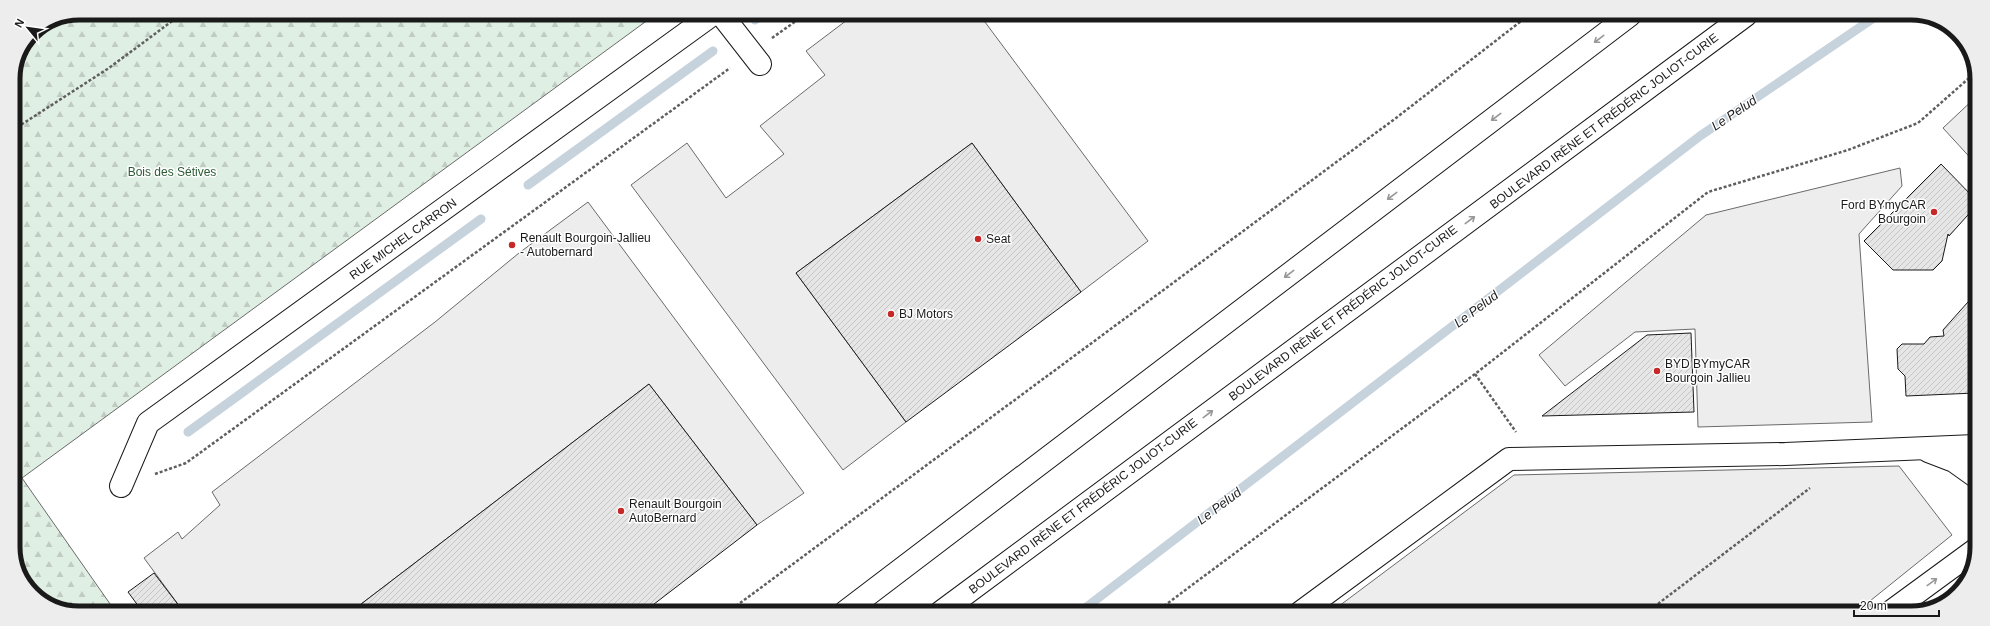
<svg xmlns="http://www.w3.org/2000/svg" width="1990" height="626" font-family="Helvetica,sans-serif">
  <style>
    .forest { fill: url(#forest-firs); stroke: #6a6a6a }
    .parking { fill: #ededed; stroke: #6a6a6a }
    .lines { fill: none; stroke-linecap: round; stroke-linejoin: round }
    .stream { stroke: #c6d2dc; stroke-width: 9 }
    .building { fill: url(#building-hatch); stroke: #1a1a1a }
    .minor-casing { stroke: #1a1a1a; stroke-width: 24 }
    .major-casing { stroke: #1a1a1a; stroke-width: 24 }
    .path { stroke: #5f5f5f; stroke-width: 2.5; stroke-dasharray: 3 2; stroke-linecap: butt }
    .minor { stroke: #fff; stroke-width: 22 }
    .major { stroke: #fff; stroke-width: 22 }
    .oneway { stroke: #989898 }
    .poi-dot { fill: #c62828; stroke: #fff; stroke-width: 1.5 }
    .labels { text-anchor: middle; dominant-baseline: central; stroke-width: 3; stroke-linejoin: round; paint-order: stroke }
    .street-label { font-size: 12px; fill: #1a1a1a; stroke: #fff }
    .park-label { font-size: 12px; fill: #2b5a34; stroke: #fff }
    .poi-label { font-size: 12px; fill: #1a1a1a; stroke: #fff; text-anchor: start }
    .water-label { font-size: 13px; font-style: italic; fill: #1a1a1a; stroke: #fff }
    .rim { fill: none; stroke: #1a1a1a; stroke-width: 5 }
  </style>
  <defs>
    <pattern id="forest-firs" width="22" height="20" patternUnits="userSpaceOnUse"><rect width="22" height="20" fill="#e0efe3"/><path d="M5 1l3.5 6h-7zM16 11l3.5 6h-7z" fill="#c0ccc2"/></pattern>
    <pattern id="building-hatch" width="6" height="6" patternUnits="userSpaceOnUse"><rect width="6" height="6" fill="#e6e6e6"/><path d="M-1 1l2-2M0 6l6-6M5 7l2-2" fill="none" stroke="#c5c5c5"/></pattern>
  </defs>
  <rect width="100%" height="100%" fill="#fff"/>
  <!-- forest -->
  <polygon class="forest" points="79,13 656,14 22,478 115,611 61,611 27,588 13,552 13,78 32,32"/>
  <!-- parking -->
  <g class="parking">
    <polygon points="855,14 979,14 1148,241 1081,292 972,143 796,273 906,422 843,470 631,185 687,143 726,198 784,154 760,126 825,75 806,51"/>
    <polygon points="1977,96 1976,164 1943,128"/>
    <polygon points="1900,168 1902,186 1859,234 1872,422 1698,427 1695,329 1635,332 1565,386 1539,355 1706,215"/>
    <polygon points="588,202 804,493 757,525 649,384 352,611 183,611 144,558 178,532 182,539 220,505 212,492 435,322 519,253"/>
    <polygon points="1899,466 1952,535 1855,613 1331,612 1514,475"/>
  </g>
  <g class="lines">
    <!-- stream -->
    <g class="stream">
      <polyline points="755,20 763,14"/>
      <polyline points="528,185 713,51"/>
      <polyline points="188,432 481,219"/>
      <polyline points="1080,612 1700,136 1878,15"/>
    </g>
  </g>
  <!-- building -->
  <g class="building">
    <polygon points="972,143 1081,292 906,422 796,273"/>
    <polygon points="1941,164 1976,200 1976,206 1949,236 1948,234 1942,261 1933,270 1893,270 1864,241"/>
    <polygon points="1976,293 1975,393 1906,396 1905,376 1898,369 1897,349 1902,344 1924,344 1930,337 1944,336 1943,330"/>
    <polygon points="1691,333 1694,412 1542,416 1647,335"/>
    <polygon points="649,384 757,525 645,611 352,611"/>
    <polygon points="154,573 183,611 142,611 128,592"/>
  </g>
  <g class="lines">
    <defs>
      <g id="minor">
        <polyline points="721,14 760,64"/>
        <polyline points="1928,451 1954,461 1975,476"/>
        <polyline points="121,486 148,423 713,14"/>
        <polyline points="1301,612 1509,459 1785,454 1975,446"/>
        <polyline points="1889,613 1975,550"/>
      </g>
      <g id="major">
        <polyline points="845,612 1630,15"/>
        <polyline points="941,612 1746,15"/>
      </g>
    </defs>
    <!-- minor casing -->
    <use href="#minor" class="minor-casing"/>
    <!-- major casing -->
    <use href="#major" class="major-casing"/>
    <!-- path -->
    <g class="path">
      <polyline points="772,38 806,14"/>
      <polyline points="13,130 109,68 183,13"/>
      <polyline points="1475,374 1516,432"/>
      <polyline points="155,474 186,463 730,68"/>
      <polyline points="728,612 1396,118 1529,15"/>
      <polyline points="1156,612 1475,374 1708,192 1848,150 1918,123 1976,72"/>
      <polyline points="1646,613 1810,488"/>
    </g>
    <!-- minor -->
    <use href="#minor" class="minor"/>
    <!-- major -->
    <use href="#major" class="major"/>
  </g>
  <!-- one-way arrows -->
  <defs><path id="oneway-shaft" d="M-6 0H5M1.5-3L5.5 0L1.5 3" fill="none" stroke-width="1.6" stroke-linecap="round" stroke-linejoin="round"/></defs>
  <g class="oneway">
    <use href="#oneway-shaft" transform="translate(1599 39) rotate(143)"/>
    <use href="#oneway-shaft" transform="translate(1496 117) rotate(143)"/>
    <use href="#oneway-shaft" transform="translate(1392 196) rotate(143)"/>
    <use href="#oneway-shaft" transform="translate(1470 220) rotate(-37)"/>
    <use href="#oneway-shaft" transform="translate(1289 274) rotate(143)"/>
    <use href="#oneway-shaft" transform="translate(1208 414) rotate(-37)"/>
    <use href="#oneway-shaft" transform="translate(1932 582) rotate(-36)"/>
  </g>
  <!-- markers -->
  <g class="poi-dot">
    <circle cx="1934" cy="212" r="4"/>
    <circle cx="978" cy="239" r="4"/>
    <circle cx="512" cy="245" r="4"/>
    <circle cx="891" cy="314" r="4"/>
    <circle cx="1657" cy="371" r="4"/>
    <circle cx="621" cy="511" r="4"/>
  </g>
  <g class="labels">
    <!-- street labels -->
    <g class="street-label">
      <text transform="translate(1604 121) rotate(-37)">BOULEVARD IRÈNE ET FRÉDÉRIC JOLIOT-CURIE</text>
      <text transform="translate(403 239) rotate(-36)">RUE MICHEL CARRON</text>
      <text transform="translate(1343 313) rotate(-37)">BOULEVARD IRÈNE ET FRÉDÉRIC JOLIOT-CURIE</text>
      <text transform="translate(1083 506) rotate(-37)">BOULEVARD IRÈNE ET FRÉDÉRIC JOLIOT-CURIE</text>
    </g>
    <!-- park labels -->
    <g class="park-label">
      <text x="172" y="172">Bois des Sétives</text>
    </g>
    <!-- poi labels -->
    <g class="poi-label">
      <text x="1926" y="205" text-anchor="end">Ford BYmyCAR<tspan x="1926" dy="14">Bourgoin</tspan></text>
      <text x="520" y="238">Renault Bourgoin-Jallieu<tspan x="520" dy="14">- Autobernard</tspan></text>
      <text x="986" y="239">Seat</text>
      <text x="899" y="314">BJ Motors</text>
      <text x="1665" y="364">BYD BYmyCAR<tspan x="1665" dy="14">Bourgoin Jallieu</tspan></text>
      <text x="629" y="504">Renault Bourgoin<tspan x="629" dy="14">AutoBernard</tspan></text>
    </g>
    <!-- water labels -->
    <g class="water-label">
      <text transform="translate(1734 113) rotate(-34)">Le Pelud</text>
      <text transform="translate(1476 309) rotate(-37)">Le Pelud</text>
      <text transform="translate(1219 506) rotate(-37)">Le Pelud</text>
    </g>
  </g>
  <!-- crop -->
  <path d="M0 0H1990V626H0ZM79 20H1911A59 59 0 0 1 1970 79V547A59 59 0 0 1 1911 606H79A59 59 0 0 1 20 547V79A59 59 0 0 1 79 20Z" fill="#ededed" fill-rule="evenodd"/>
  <path class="rim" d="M79 20H1911A59 59 0 0 1 1970 79V547A59 59 0 0 1 1911 606H79A59 59 0 0 1 20 547V79A59 59 0 0 1 79 20Z"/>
  <!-- north arrow -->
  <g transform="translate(28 28) rotate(299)" stroke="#ffffff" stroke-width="3" paint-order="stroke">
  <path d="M0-3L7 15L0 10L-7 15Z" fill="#1a1a1a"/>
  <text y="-6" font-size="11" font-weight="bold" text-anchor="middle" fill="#1a1a1a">N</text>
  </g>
  <!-- scale -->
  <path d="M1854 610v6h85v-6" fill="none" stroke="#1a1a1a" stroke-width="2"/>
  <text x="1860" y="610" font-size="12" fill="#1a1a1a" stroke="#ffffff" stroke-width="3" paint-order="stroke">20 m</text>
</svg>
